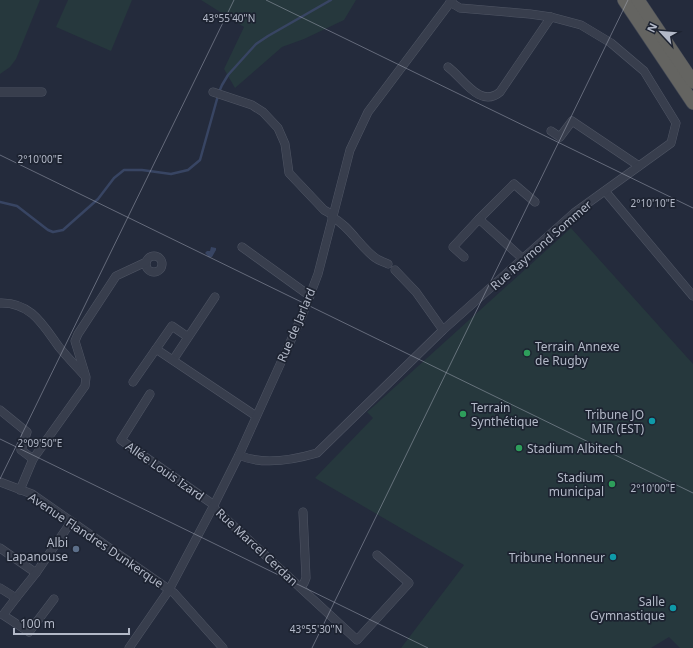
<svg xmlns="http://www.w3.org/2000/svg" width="693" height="648" font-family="'Noto Sans',sans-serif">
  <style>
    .green { fill: #26383d }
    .water { fill: #384563 }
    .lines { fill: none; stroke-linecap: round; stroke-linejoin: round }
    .stream { stroke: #384563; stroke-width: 2.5 }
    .minor-casing { stroke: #505665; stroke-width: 9 }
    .trunk-casing { stroke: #404654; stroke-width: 14 }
    .minor { stroke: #383e4d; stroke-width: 8 }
    .trunk { stroke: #646461; stroke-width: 13 }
    .ticks { fill: none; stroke: #b3b9c8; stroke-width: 1; stroke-opacity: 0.45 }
    .leisure-dot { fill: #2e9e5b; stroke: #1d2331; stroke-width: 1.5 }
    .culture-dot { fill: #0f9aa8; stroke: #1d2331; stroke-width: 1.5 }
    .service-dot { fill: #5c6f8a; stroke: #1d2331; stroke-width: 1.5 }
    .labels { text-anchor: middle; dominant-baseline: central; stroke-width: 3.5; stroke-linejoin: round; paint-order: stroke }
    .street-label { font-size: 12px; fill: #b3b9c8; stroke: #1d2331 }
    .poi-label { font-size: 12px; fill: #b3b9c8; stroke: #1d2331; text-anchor: end }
    .ticks-label { font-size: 10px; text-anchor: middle; fill: #b3b9c8; stroke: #1d2331; stroke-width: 3.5; stroke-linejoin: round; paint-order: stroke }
  </style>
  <rect width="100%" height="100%" fill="#242b3c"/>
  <!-- green -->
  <g class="green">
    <polygon points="0,0 40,0 16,59 10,67 0,74"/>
    <polygon points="68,0 132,0 111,51 56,27"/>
    <polygon points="201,0 356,0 344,20 304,39 282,47 235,88 224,69 244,27"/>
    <polygon points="571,228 693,364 693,648 680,648 669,637 651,648 401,648 464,565 315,478 373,418 367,412 374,406"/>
  </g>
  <!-- water -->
  <polygon class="water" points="211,247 216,248 216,250 212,257 209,257 205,253 207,251 210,251"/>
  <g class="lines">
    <!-- stream -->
    <polyline class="stream" points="0,202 17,206 48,230 53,232 63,230 98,199 114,178 124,170 142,170 171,174 188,170 200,160 219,92 222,85 228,75 256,44 268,36 331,0"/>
    <defs>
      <g id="minor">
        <path d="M448,67c15,11 32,42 52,25l51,-75"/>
        <polyline points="0,92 42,92"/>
        <polyline points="213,92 252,105 263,112 278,128 285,144 289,173 324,210 333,215"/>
        <polyline points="551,131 560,137 572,121 639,166"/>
        <polyline points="605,191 693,296"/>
        <path d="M332,217c18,9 29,32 45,42 3,2 7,3 11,5"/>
        <polyline points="479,219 514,184 535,202"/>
        <polyline points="242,247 310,296"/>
        <circle cx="154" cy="264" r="8"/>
        <polyline points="464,257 453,247 479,219 523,259"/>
        <polyline points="395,270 416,292 443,330"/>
        <path d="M0,303c31,-1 43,22 59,44 8,10 17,19 25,28"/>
        <polyline points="156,349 172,326 188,337"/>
        <polyline points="173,360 215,297"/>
        <polyline points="133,382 156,349 256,416"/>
        <polyline points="150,394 121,440 214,505"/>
        <polyline points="0,410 27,432 21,450 33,459"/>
        <path d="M239,455c24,11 54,5 78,-2l126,-123 131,-117 97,-70 5,-20 -32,-52 -33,-28 -30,-18 -30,-8 -21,-3 -70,-6 -10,-6"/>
        <polyline points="0,482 32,494 174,593 223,648"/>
        <polyline points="20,490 33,459 85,386 86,377 75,341 78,334 116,276 146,262"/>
        <polyline points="213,507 357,640 409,583 377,555"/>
        <polyline points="0,548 36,573"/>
        <polyline points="300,587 304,583 306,578 303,512"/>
        <polyline points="0,588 16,598 36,573 71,522"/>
        <polyline points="16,598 3,615 29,632 54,599"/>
        <polyline points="129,648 169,590 214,505 239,455 302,316 318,274 350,150 368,112 452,0"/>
      </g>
      <g id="trunk">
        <polyline points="624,0 693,103"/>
        <polyline points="638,0 693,82"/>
      </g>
    </defs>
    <!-- minor casing -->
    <use href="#minor" class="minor-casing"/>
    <!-- trunk casing -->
    <use href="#trunk" class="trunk-casing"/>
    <!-- minor -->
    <use href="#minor" class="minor"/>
    <!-- trunk -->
    <use href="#trunk" class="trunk"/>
  </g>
  <!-- ticks -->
  <path class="ticks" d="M266,0l427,208M0,155l693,338M0,439l428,209M0,479l234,-479M312,648l316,-648"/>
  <!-- markers -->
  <g class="leisure-dot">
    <circle cx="527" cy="353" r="4"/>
    <circle cx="463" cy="414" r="4"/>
    <circle cx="519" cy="448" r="4"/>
    <circle cx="612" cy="484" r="4"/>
  </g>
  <g class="culture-dot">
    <circle cx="652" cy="421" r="4"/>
    <circle cx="613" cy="557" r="4"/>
    <circle cx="673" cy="608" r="4"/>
  </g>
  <circle class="service-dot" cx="76" cy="549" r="4"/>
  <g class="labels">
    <!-- street labels -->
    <g class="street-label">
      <text transform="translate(541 245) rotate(-41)">Rue Raymond Sommer</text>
      <text transform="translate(296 325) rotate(-67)">Rue de Jarlard</text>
      <text transform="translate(165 471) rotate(35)">Allée Louis Izard</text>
      <text transform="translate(96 540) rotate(34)">Avenue Flandres Dunkerque</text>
      <text transform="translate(257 547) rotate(43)">Rue Marcel Cerdan</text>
    </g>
    <!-- poi labels -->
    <g class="poi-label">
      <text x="535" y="346" text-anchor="start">Terrain Annexe<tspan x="535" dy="14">de Rugby</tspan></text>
      <text x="471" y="407" text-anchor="start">Terrain<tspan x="471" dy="14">Synthétique</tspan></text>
      <text x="644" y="414">Tribune JO<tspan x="644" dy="14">MIR (EST)</tspan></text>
      <text x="527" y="448" text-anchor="start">Stadium Albitech</text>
      <text x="604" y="477">Stadium<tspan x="604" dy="14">municipal</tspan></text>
      <text x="68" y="542">Albi<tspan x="68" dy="14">Lapanouse</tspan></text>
      <text x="605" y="557">Tribune Honneur</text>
      <text x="665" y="601">Salle<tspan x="665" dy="14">Gymnastique</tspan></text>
    </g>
  </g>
  <g class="ticks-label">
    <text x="229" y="22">43°55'40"N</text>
    <text x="40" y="163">2°10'00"E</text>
    <text x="653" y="207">2°10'10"E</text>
    <text x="40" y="447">2°09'50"E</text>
    <text x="653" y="492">2°10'00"E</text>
    <text x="316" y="633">43°55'30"N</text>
  </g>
  <!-- north arrow -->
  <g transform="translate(661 32) rotate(296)" stroke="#1d2331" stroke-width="3" paint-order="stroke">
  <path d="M0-3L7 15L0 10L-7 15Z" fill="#b3b9c8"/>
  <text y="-6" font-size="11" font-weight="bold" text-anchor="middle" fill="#b3b9c8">N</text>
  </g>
  <!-- scale -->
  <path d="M14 628v6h115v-6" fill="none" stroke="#b3b9c8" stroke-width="2"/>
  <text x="20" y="628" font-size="12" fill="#b3b9c8" stroke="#1d2331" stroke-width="3" paint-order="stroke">100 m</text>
</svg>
